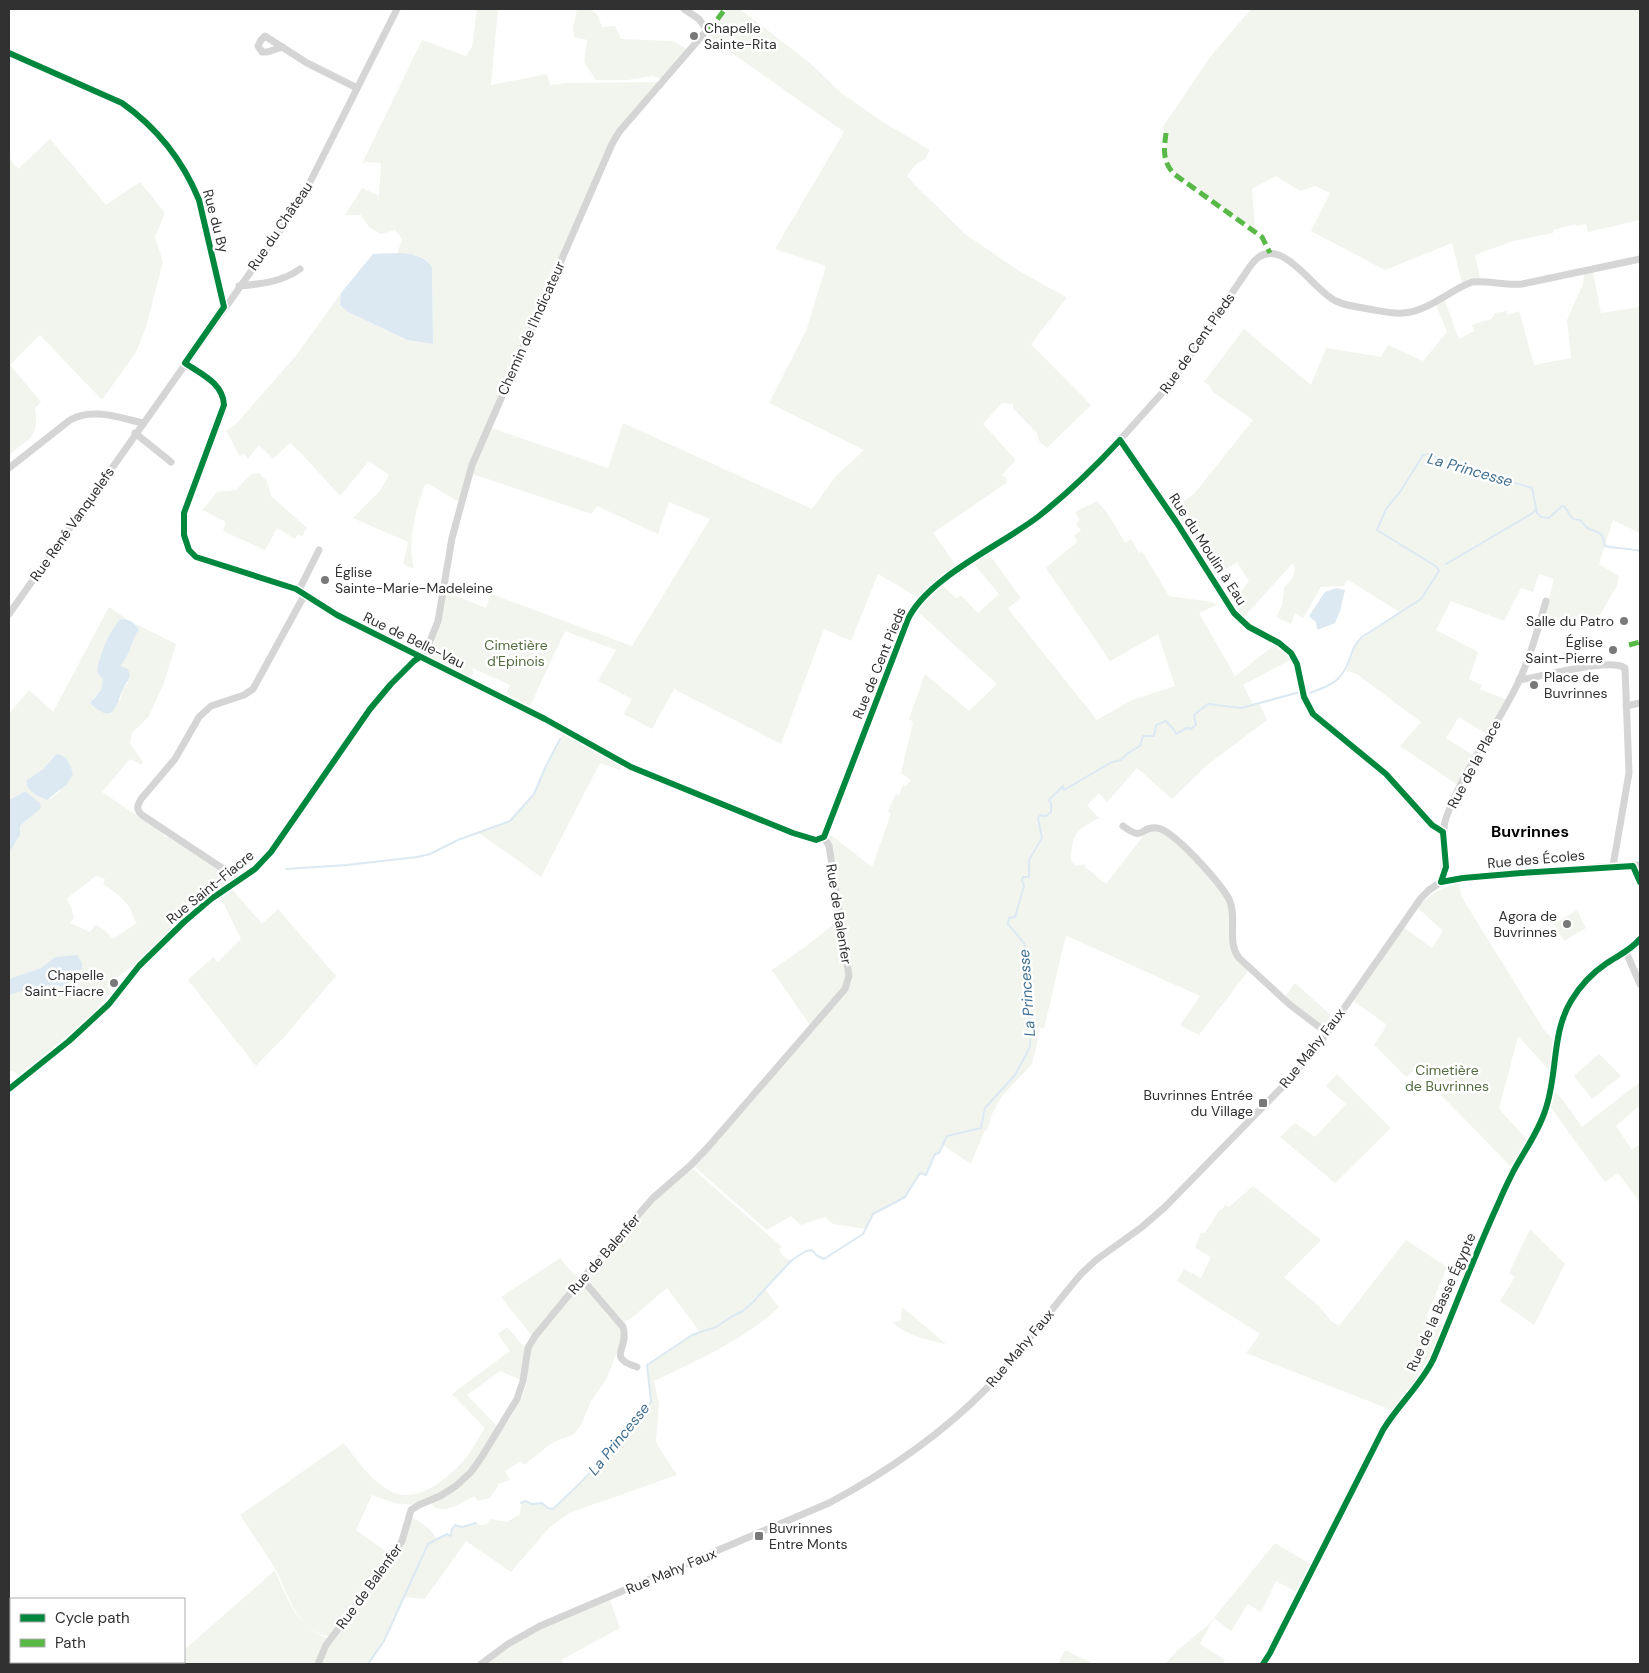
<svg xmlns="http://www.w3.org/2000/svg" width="1649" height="1673" font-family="'DM Sans',sans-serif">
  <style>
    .green { fill: #f1f5ee; fill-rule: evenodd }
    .water { fill: #dce9f2 }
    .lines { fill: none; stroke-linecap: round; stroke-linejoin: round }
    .stream { stroke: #dce9f2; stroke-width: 2 }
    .minor { stroke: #d5d5d5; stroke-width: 7 }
    .quiet { stroke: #58b947; stroke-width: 5; stroke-dasharray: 10 5; stroke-linecap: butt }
    .cycleway-casing { stroke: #fff; stroke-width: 9 }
    .cycleway { stroke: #00873e; stroke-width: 6 }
    .poi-dot { fill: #797979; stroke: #fff; stroke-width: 2 }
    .labels { text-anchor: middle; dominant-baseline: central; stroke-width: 5; stroke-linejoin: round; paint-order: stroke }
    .poi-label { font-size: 14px; fill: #313131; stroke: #fff; text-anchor: end }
    .street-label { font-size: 14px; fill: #313131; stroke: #fff }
    .park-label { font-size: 14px; fill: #526b3f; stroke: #fff }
    .water-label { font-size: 15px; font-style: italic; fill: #416f91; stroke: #fff }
    .quarter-label { font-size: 16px; font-weight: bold; fill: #000; stroke: #fff }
  </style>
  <rect width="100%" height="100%" fill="#fff"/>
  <!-- green -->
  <g class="green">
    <path d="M477,9h21l-7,76 56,-11 3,11 19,-2 90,-1 -37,44 -163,376 -30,-18 -4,1c-10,27 -18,55 -11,84l-11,-5 5,-22 -55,-24 27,-27 9,-16 -20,-14 -29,35 -40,-44 -10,-9 -17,16 -14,-14 -11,14 -4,-6 -4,3 -14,-25 10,-7 59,-67 46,-64 -1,12 8,7 58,28 27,4 -1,-77c-8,-14 -20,-12 -35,-13l5,-15 -7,-9 -14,4 -12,-7 -8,-12h-16l17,-27 17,8 2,-33 -15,-1 -4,2 60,-124 44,16 6,-9z"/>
    <path d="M577,9c18,0 19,1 25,18l13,-1 6,13 51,2 15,8 -25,30 -10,-3 -24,4h-32l-12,-18 3,-22 -13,-3 -1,-9z"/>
    <polygon points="728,9 740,9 810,63 840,92 883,122 930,150 925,159 916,164 907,176 915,185 965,234 1021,272 1066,297 1066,299 1031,344 1091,405 1047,448 1039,441 1037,433 1013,408 1013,404 1002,403 983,424 1016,460 1002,475 1007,479 1006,483 933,533 957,567 919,598 878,574 851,641 824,629 781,744 674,689 652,729 624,714 632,699 598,681 616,650 565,631 530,706 506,694 510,685 472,668 474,673 472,676 469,677 432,659 429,655 445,592 486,608 491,594 632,646 710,519 669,502 658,534 597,506 591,514 470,473 489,427 608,468 623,423 812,509 836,476 864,450 769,403 806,331 826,266 775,249 844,132 706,35"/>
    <polygon points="1251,9 1640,9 1640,220 1588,232 1586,224 1577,226 1576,224 1553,230 1553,233 1513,241 1475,255 1480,279 1470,279 1462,283 1452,243 1385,270 1311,231 1330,193 1315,186 1300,191 1276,176 1252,189 1255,230 1174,172 1166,158 1167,134 1162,128 1210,57"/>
    <path d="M50,139l56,66 34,-23 25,31 -10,24 8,25 -17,65 -10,25 -34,48 -62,-65 -30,30 31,37 -6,6c4,30 -5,29 -26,47v-297l9,11z"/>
    <polygon points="1593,272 1601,313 1640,307 1640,533 1613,520 1599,564 1619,576 1617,586 1594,625 1544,619 1554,579 1539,574 1533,592 1521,588 1504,621 1451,601 1436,630 1478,652 1469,679 1482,685 1480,689 1507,700 1487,734 1459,717 1446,738 1474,756 1458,785 1400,746 1421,722 1357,674 1346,671 1356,643 1400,612 1348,580 1344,586 1321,587 1303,618 1295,613 1291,624 1276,617 1282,605 1284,588 1293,577 1295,570 1293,563 1243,618 1228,600 1243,589 1249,581 1237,562 1213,577 1171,510 1194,494 1253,420 1213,392 1209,385 1204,382 1244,329 1311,385 1326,348 1381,357 1388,345 1423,361 1447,332 1435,303 1444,298 1459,339 1474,331 1472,325 1491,319 1495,313 1506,311 1508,315 1519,311 1534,365 1571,358 1567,320 1583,284 1584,274"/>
    <polygon points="259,473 267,481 271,496 307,528 302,536 298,534 295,539 277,528 265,550 223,531 226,522 202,510 217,492 236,490 251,474"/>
    <path d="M1097,501l11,13 17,29 6,-4 8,14 3,-2 27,45 43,6 5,3 -18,8 36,63 41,-32 12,11 2,5 -47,25 10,19 6,-1 8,17 -61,46 -34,33 -35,-31 -30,34 -8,-9 -12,12 12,13c-24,13 -27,16 -28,42l4,6 10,-2v3l21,17 41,-53 4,-1 17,4 40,40 22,31 1,39 18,26 -50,65 -19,-10 20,-29 -133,-60 -2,3 -21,90 -5,-3 -2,18 -5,20 -30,32 -11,20 -2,10 -6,8 -12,30 -28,-19 -4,8 -4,1 -9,21 -6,-2 -15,24 -32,17 -7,15 -33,-5 -8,-7 -24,8 -10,-9 -24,14 -71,-62 -1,-3 156,-181 1,-5 -11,-57 -12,-87h2l41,32 19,-53 -3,-3 8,-17 3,2 4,-11 3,1 5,-6 -10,-7 12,-51 -4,-3 16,-45 44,37 28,-27 -81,-74 14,-15 12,-10 14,13 5,-3 17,18 21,-19 -26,-31 16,-9 32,44 -13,10 5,7 84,105 35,-20 43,-14 -17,-52 -48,27 -64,-93 32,-27 -4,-5 7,-6 -5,-6 4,-4 -5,-8z"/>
    <path d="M109,607l18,12h-7l-19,71 -9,9 28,1 3,-11 5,-6 -9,-17c13,-14 10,-22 20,-36l-3,-6 40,20 -12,39 -15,33 -16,16 -2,5 -1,6 13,19 -1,3 -12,-6 -28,33 61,41 1,4h4l66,41 -25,19 -69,63 -33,25 4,8 -24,27 -68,55 -5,-4 -5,-1v-75c14,-5 34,-14 49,-8l20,-16 4,-2 -27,-12 -14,11 -32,11v-126l11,-18v-9l10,-9 -6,-25 -15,8v-86l20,-24 24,22zM55,754l5,37 -10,8 -23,-19 16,-11zM96,876l9,3 -2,5c11,7 20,14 27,24 3,5 3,10 7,15l-24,16 -10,-10 -7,-4 -6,7 -20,-9 4,-5 -3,-12 -5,-7z"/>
    <polygon points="564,732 622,765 620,770 600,763 541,877 479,833 510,821 529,801 534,794 545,768"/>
    <path d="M1459,883l2,13 83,134 11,11 -3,32 -34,-37 -19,73 28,30 -16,28 -93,-96 -3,-1 -9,7 -32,-32 13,-20 -35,-25 51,-73 29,21 11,-17 -26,-24c13,-13 25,-19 42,-24z"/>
    <polygon points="233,890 262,924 278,909 336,976 285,1036 256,1066 188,980 213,957 218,962 241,939 224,904 220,900"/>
    <polygon points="1577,910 1586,928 1564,941 1554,924"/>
    <polygon points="838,921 846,975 844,986 810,1025 772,970 805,947"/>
    <polygon points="1295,983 1334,1018 1327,1027 1323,1028 1284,998"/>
    <polygon points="1599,1054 1621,1076 1592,1099 1574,1076"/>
    <polygon points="1337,1074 1391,1128 1335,1183 1280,1137 1295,1123 1315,1137 1346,1104 1326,1086"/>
    <polygon points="1640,1082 1640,1105 1616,1126 1632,1150 1640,1144 1640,1203 1618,1173 1605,1182 1549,1105 1553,1090 1563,1100 1582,1127"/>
    <path d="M693,1169l89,78 -3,2c1,6 7,11 13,11l-27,29 14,18c-35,33 -81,53 -125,74l5,22 -3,38 4,8 17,26 -108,38 -20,15 -38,44 -45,-31 -41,58 -21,-2 -20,44 -16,23h-194l-3,-2h13v-12l89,-78 2,-1c15,33 20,53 55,69l69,-95 10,-29c12,6 20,11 27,22l11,-4 4,2 1,-7 3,-4 7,2 14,-4 4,2 7,-1 3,-5 17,3 13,-8 1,-11 4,-2 7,3 10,-1 6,5 5,1c36,-33 68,-68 98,-107l-4,-37 45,-30 8,-3 -33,-44 -38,32 -4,1 1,5 -40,-47 68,-81z"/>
    <polygon points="1253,1186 1321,1240 1284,1277 1320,1307 1331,1321 1339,1326 1406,1240 1447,1267 1426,1317 1444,1327 1428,1364 1394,1411 1246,1353 1260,1334 1177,1281 1184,1269 1201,1278 1211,1257 1195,1248 1201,1233 1205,1233 1220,1209 1222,1210 1225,1205 1229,1207"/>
    <polygon points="1530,1229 1565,1264 1534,1325 1500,1301 1515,1277 1509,1273"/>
    <polygon points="560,1258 579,1280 533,1337 501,1297"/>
    <path d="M580,1284h3l35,41 4,12 -4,13 -12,30 -15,21 -10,24 -7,9 -22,9 -28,22 -3,-4 -16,10 5,9 -11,4 -9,14 -12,3 -4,-5c-13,8 -24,15 -39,12l-5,-6 27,-14 53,-69 13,-24 4,-11 1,-30 5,-12z"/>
    <path d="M902,1307l44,37c-20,-4 -37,-8 -53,-21l8,-3z"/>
    <path d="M507,1327l19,22 -5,31 -21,-9 -33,24 31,32 -23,37 -21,22 -39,19 -20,-2 -23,-8 -16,35 35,25 -62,81c-34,-5 -41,-45 -55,-69 -10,-18 -23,-35 -34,-52l104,-72c14,19 27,38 48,49 27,13 62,-18 77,-38 6,-8 10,-18 16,-26l-33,-34 58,-43 -12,-17z"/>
    <polygon points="1275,1543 1312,1565 1298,1593 1276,1581 1261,1612 1248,1604 1231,1631 1214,1618 1200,1644 1225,1660 1222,1664 1165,1664 1178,1650 1208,1625"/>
    <polygon points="610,1600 620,1628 561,1660 564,1664 481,1664 540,1629"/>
    <polygon points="1065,1650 1094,1664 1058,1664"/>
  </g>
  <!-- water -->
  <g class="water">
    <path d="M373,254c19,0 48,-5 59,13l1,77 -26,-4 -59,-28 -8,-7 1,-12z"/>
    <polygon points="1336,588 1345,590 1340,611 1335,623 1317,630 1316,622 1309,616 1325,592"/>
    <path d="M120,619c9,0 15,3 19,11 -10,14 -7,22 -19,36l8,3 2,7c-2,5 -6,10 -8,15 -7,19 -10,33 -32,12l11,-13 2,-11 -6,-7c3,-20 11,-37 23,-53z"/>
    <path d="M56,754c11,1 14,10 17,20l-6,10 -20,16c-8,-3 -23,-10 -20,-20l16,-11z"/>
    <path d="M24,792h2l14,11 1,5c-7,7 -14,11 -21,18v9l-11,18v-53z"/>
    <path d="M77,955l5,8v6l-4,2 -13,15c-6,1 -11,-2 -16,-1 -14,1 -27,6 -40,10v-16l32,-11 14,-11z"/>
  </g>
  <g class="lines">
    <!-- stream -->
    <g class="stream">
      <polyline points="1446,564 1533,513 1535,510 1537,511"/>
      <path d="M1310,693c22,-8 32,-12 40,-35 3,-9 5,-15 12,-21l59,-38 18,-28 -2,-4 -60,-37 9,-21 14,-17 23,-37 5,-1 24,10 80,24 5,25 4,4 8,1 13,-12 3,1c4,6 6,14 15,13 3,3 5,7 9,9 12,5 13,2 16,17 12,3 24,2 35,5"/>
      <polyline points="286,869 347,865 417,857 430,854 458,840 510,821 534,794 545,768 560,739"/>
      <path d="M521,1503l4,-2 7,3 10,-1 6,5 5,1c36,-33 68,-68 98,-107l-4,-37 45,-30 24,-8 15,-10 12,-6 10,-9 39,-42 14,-9 6,-1 4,5 8,4 39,-25 10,-20 32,-17 15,-24 6,2 9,-21 4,-1 8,-17 34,-8 4,-20 30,-33 15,-28 1,-28 -8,-44 5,-17 -4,-15 -16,-19 1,-6 6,-1 9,-31 -2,-6 1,-3h6v-17l13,-22 -4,-20 2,-3 6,1 5,-4v-9l-2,-3 14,-14 1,4 48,-28 9,-2 7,-7 12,-7 3,-10h11l2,-11 10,-4 8,9 2,4 11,-6 4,1 5,-4 -2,-10 14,-11 33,4 59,-16"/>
      <polyline points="368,1664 384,1641 428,1544 447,1534 451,1536 452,1529 455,1525 462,1527 476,1523"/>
    </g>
    <!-- minor -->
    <g class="minor">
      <polyline points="283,47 267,52 262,52 258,46 261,40 265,36 307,63 357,88"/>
      <polyline points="9,53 122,103 134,111 166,143 193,186 199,200 224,307"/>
      <path d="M239,286c21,-2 43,-4 61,-17"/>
      <path d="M185,363c19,12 43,21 38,48l-39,102v22l5,15 7,7 100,32 41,26 208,104 86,48 162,66 23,7 8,-3"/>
      <polyline points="135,433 171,462"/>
      <polyline points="1120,440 1177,523 1234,613 1249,627 1279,643 1291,653 1297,664 1304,697 1313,714 1386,774 1432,825 1443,832"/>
      <path d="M9,468l61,-48c22,-13 50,-2 73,3"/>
      <polyline points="299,590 319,550"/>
      <polyline points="9,614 300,202 397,9"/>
      <path d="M1519,680c21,-3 92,-23 106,-12l4,105 -16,93"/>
      <polyline points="1626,706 1640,703"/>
      <path d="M1123,826c23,17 15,0 34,2 17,2 63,55 72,71 9,19 -3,42 10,59l50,46 38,29"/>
      <path d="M824,837l84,-218 7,-12 13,-15 31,-24 57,-35 24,-18 37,-32 32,-31 62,-69 80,-118c27,-37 61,25 85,36 10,5 22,6 33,8 11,2 23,5 34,4 24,-1 47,-23 69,-31 17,-2 33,4 50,2l118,-25"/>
      <polyline points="1633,866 1640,882"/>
      <path d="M240,880l-98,-65c-6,-5 -5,-9 -1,-16l34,-40 24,-42 12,-11 33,-11 9,-6 52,-95"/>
      <path d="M1441,882c8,-21 -2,-43 5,-64 16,-45 46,-84 68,-127 15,-28 23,-60 32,-90"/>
      <polyline points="1626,952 1640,984"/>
      <polyline points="9,1089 69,1041 109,1004 139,966 184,922 211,899 255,869 271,852 370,709 391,684 414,661 424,655 426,651 438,621 452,538 472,465 612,144 619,132 707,30 699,19 684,9"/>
      <path d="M582,1279l41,48c7,22 -18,30 14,40"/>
      <polyline points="318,1664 326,1645 371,1586 402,1541 411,1510 419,1505 440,1496 456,1486 471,1472 481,1458 517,1399 523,1381 528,1348 535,1336 582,1279 653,1198 691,1165 709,1146 845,989 849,976 829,846 824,837"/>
      <path d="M481,1664l27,-20 32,-18 289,-123c58,-31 113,-69 159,-116 34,-36 62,-77 94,-114l14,-13 46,-33 23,-20 126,-129 28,-34 102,-146 8,-8 12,-8 22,-4 150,-12 27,-1"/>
      <path d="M1263,1664l7,-11 113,-223c15,-25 37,-44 50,-70 22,-52 42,-106 66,-158 4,-10 9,-20 14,-30 11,-21 25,-39 32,-61 13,-35 6,-77 26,-110 9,-15 21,-28 36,-38 12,-8 24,-13 33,-24"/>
    </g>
    <!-- quiet -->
    <g class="quiet">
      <polyline points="707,30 714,24 725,9"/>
      <path d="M1166,133c-2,16 -4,28 8,41l88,63 8,16"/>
      <polyline points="1629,645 1640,642"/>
    </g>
    <defs>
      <g id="cycleway">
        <path d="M9,53l113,50c34,24 61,58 77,97l25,107 -39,56c16,11 38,20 39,42l-40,108v22l5,15 7,7 100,32 41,26 208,104 86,48 162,66 23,7 8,-3 84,-218c20,-42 94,-74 131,-103 29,-23 56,-49 81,-76l57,83 57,90 15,14 30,16 12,10 6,11 7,33 9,17 73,60 46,51 11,7 3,35 -5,15"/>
        <polyline points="1441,882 1463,878 1521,873 1633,866 1640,882"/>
        <polyline points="9,1089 69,1041 109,1004 139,966 184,922 211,899 255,869 271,852 370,709 391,684 414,661 420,657"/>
        <path d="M1263,1664l7,-11 113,-223c15,-25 37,-44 50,-70 22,-52 42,-106 66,-158 4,-10 9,-20 14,-30 11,-21 25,-39 32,-61 13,-35 6,-77 26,-110 9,-15 21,-28 36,-38 12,-8 24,-13 33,-24"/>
      </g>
    </defs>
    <!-- cycleway casing -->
    <use href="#cycleway" class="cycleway-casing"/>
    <!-- cycleway -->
    <use href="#cycleway" class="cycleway"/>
  </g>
  <!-- markers -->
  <g class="poi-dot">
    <circle cx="694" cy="36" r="5"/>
    <circle cx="325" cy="580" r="5"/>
    <circle cx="1624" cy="621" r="5"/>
    <circle cx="1613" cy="650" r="5"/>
    <circle cx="1534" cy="685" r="5"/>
    <circle cx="1567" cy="924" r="5"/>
    <circle cx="114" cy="983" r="5"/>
    <rect x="1258" y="1098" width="10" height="10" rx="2.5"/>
    <rect x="754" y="1531" width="10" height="10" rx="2.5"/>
  </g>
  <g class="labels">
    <!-- poi labels -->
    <g class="poi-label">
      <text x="704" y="28" text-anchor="start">Chapelle<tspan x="704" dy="16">Sainte-Rita</tspan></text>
      <text x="335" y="572" text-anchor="start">Église<tspan x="335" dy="16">Sainte-Marie-Madeleine</tspan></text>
      <text x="1614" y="621">Salle du Patro</text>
      <text x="1603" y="642">Église<tspan x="1603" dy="16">Saint-Pierre</tspan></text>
      <text x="1544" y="677" text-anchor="start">Place de<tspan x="1544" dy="16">Buvrinnes</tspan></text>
      <text x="1557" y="916">Agora de<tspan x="1557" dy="16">Buvrinnes</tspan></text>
      <text x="104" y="975">Chapelle<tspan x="104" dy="16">Saint-Fiacre</tspan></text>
      <text x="1253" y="1095">Buvrinnes Entrée<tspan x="1253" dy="16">du Village</tspan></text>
      <text x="769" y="1528" text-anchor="start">Buvrinnes<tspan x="769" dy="16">Entre Monts</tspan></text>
    </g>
    <!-- street labels -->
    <g class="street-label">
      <text transform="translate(216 221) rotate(75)">Rue du By</text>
      <text transform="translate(280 226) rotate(-56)">Rue du Château</text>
      <text transform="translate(531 328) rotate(-66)">Chemin de l'Indicateur</text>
      <text transform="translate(1197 343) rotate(-55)">Rue de Cent Pieds</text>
      <text transform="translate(72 524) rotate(-55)">Rue René Vanquelefs</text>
      <text transform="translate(1208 549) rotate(57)">Rue du Moulin à Eau</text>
      <text transform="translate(414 640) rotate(26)">Rue de Belle-Vau</text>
      <text transform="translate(879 663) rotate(-68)">Rue de Cent Pieds</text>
      <text transform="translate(1474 764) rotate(-62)">Rue de la Place</text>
      <text transform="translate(1536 859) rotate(-5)">Rue des Écoles</text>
      <text transform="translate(210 887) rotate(-39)">Rue Saint-Fiacre</text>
      <text transform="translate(839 914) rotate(81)">Rue de Balenfer</text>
      <text transform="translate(1312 1048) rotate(-52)">Rue Mahy Faux</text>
      <text transform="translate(604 1254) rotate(-49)">Rue de Balenfer</text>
      <text transform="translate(1441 1302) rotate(-66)">Rue de la Basse Égypte</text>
      <text transform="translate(1020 1348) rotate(-50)">Rue Mahy Faux</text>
      <text transform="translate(671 1571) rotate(-23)">Rue Mahy Faux</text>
      <text transform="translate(369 1586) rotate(-54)">Rue de Balenfer</text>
    </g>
    <!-- park labels -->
    <g class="park-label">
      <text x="516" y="645">Cimetière<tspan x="516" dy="16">d'Epinois</tspan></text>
      <text x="1447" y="1070">Cimetière<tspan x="1447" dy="16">de Buvrinnes</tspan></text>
    </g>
    <!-- water labels -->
    <g class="water-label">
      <text transform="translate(1470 470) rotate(16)">La Princesse</text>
      <text transform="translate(1027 993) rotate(-94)">La Princesse</text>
      <text transform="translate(619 1439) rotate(-51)">La Princesse</text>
    </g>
    <!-- quarter labels -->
    <g class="quarter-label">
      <text x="1530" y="831">Buvrinnes</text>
    </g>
  </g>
  <!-- border -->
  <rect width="1649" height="1673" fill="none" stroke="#313131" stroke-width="20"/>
  <!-- legend -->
  <rect x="10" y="1598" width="175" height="65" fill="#ffffff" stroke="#adadad"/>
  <rect x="20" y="1614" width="25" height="8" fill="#00873e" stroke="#adadad"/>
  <text x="55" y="1623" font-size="15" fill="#313131">Cycle path</text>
  <rect x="20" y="1639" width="25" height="8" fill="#58b947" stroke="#adadad"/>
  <text x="55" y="1648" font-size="15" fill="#313131">Path</text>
</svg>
